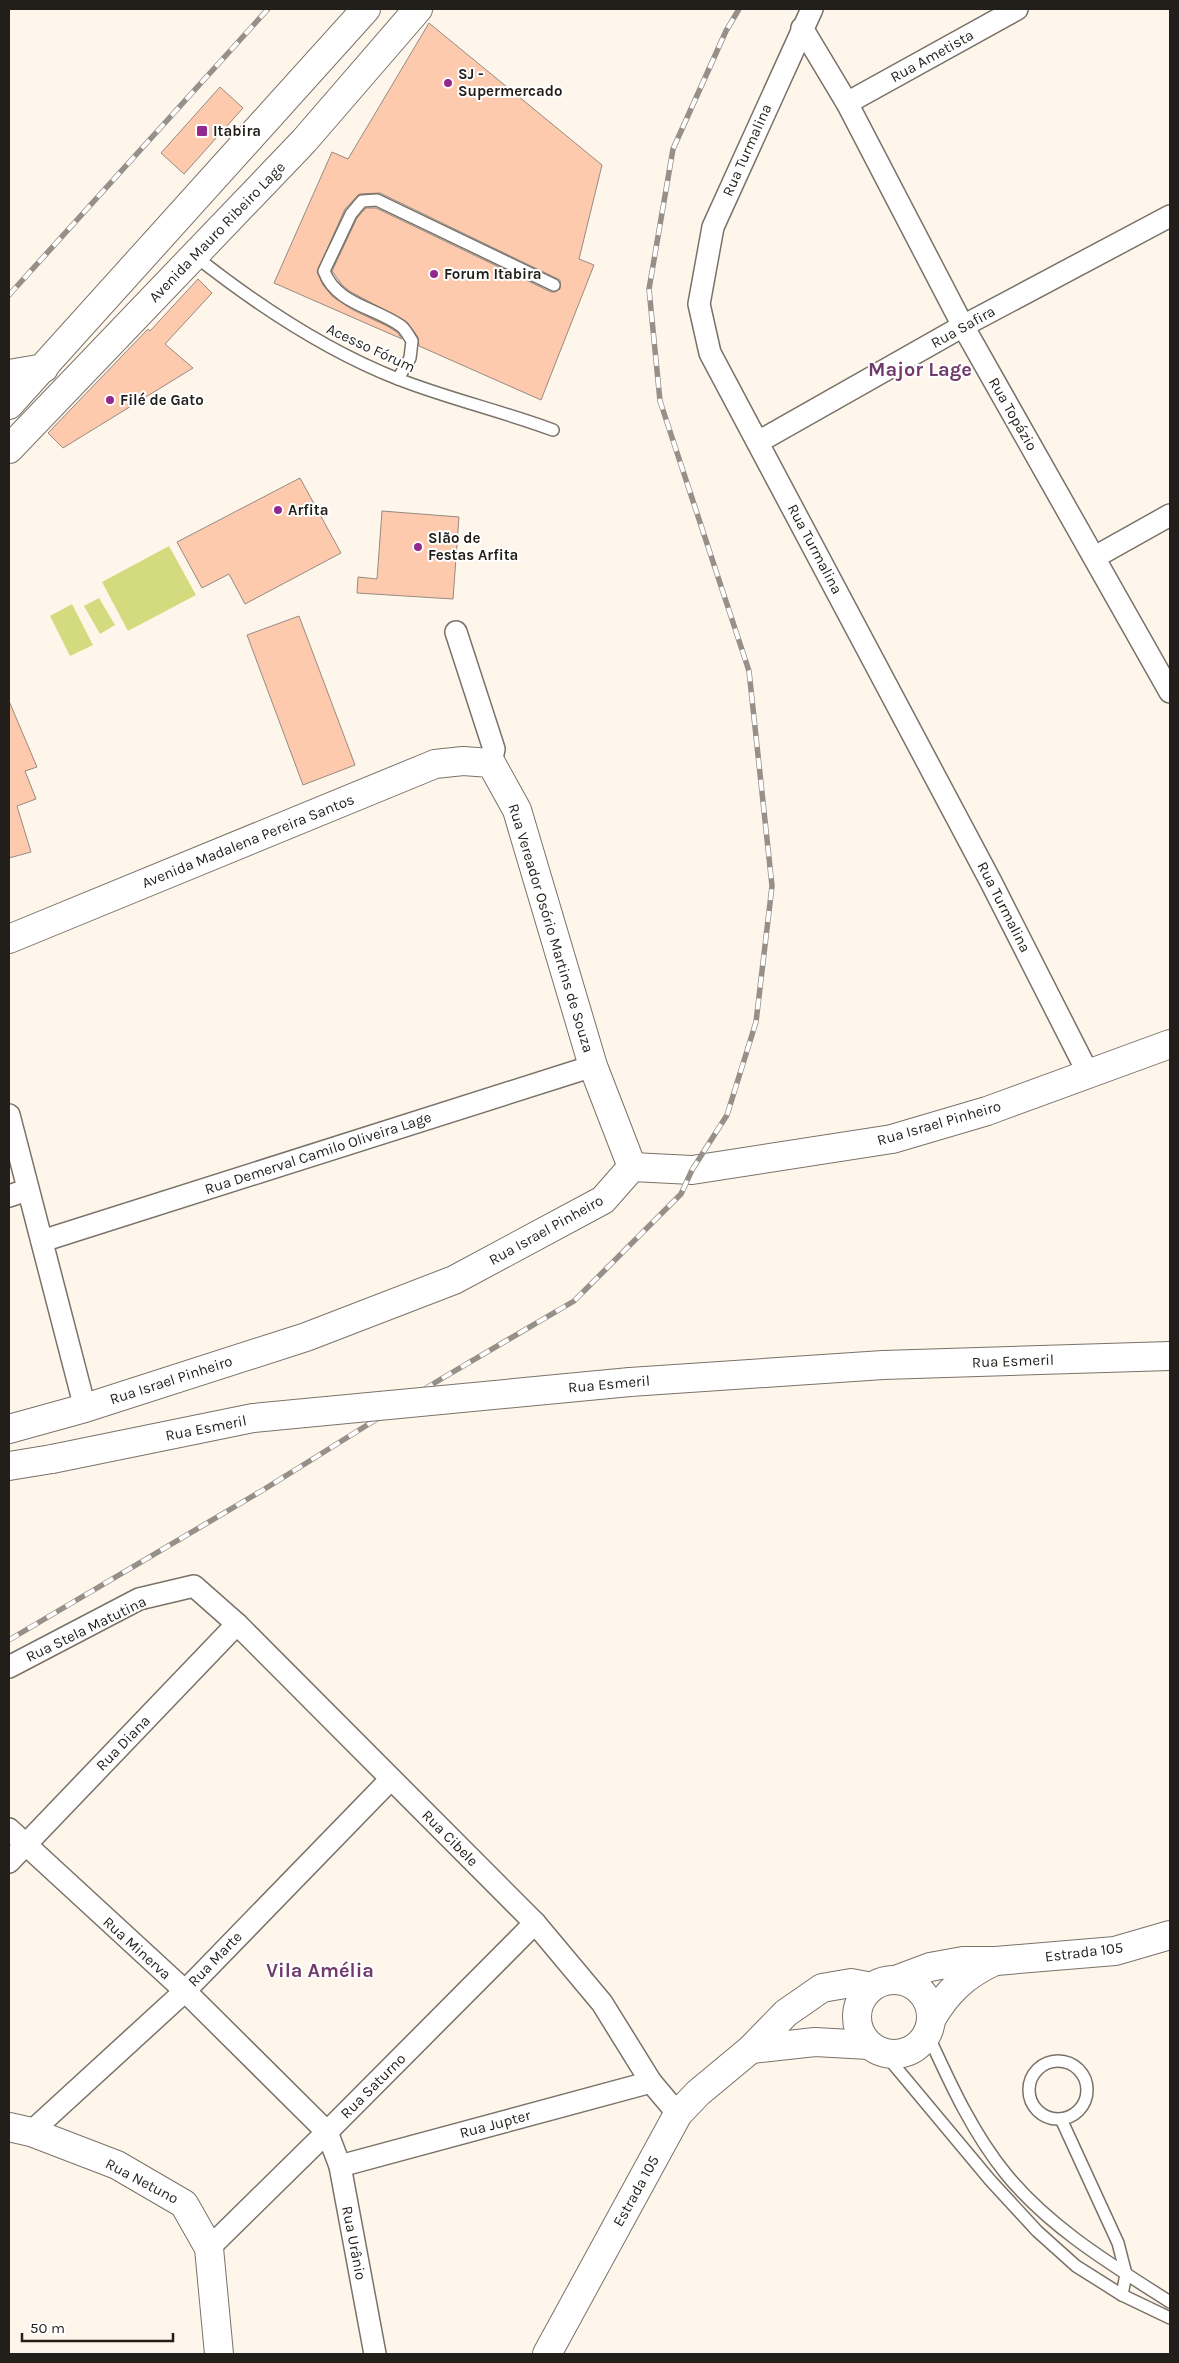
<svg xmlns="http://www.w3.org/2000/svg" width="1179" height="2363" font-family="Karla,sans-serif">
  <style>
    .water { fill: #d4db7e }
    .building { fill: #fdcaad; stroke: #968a83 }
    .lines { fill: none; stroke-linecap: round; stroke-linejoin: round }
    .service-casing { stroke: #7a7269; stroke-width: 14 }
    .minor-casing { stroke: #7a7269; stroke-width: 24 }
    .tertiary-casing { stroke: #7a7269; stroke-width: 30 }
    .secondary-casing { stroke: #7a7269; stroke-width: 30 }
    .service { stroke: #fff; stroke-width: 11 }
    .minor { stroke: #fff; stroke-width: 21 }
    .tertiary { stroke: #fff; stroke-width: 28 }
    .secondary { stroke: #fff; stroke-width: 28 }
    .rail-casing { stroke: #979089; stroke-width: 5.5 }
    .rail { stroke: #fff; stroke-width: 4; stroke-dasharray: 11; stroke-linecap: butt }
    .secondary-bridge-casing { stroke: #7a7269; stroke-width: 30; stroke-linecap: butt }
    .secondary-bridge { stroke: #fff; stroke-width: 28 }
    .poi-dot { fill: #93298d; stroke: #fff; stroke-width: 2 }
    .labels { text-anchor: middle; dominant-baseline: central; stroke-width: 4; stroke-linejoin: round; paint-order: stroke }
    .street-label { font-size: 15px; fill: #221f1b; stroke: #fff }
    .poi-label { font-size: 15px; font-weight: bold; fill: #221f1b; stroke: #fff; text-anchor: start }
    .district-label { font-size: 20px; font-weight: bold; fill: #703b6c; stroke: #fff }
  </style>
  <rect width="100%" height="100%" fill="#fff6eb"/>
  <!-- water -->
  <g class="water">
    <polygon points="169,546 196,595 128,631 102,582"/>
    <polygon points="99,598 115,625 100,634 84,606"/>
    <polygon points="72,604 93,645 70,656 50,616"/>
  </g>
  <!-- building -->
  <g class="building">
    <polygon points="429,23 602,165 579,259 594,265 541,400 419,346 418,337 407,322 351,292 342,285 332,271 357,218 366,208 376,208 551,292 555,292 560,289 560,280 380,193 359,194 345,209 317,272 323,285 333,297 353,310 387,326 397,332 402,339 274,283 332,152 348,159"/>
    <polygon points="220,87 243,108 184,174 161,153"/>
    <polygon points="198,279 212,293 165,344 193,368 63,448 48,433 148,329 150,331"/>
    <polygon points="300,478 341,553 245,604 229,574 202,588 177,542"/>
    <polygon points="382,511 459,517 453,599 357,593 358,577 377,579"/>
    <polygon points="299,616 355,765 303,785 247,635"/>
    <polygon points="9,701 37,767 25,771 36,799 17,806 31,852 9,858"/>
  </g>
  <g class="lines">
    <defs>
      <g id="service">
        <path d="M195,256c62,49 129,94 203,123 51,20 104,32 155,51"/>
        <path d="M398,379l12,-21 2,-17c-3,-5 -7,-12 -11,-15 -27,-19 -65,-22 -77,-55l27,-57 11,-13 15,-1 177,85"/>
        <path d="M928,2035c22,48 44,97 78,139 44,54 106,91 164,128"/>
        <polyline points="884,2053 990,2180 1037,2231 1076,2266 1122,2295 1170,2318"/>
        <circle cx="1058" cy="2090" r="29"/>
        <polyline points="1061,2119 1118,2243 1126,2274 1122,2295"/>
      </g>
      <g id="minor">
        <polyline points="812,9 713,227 699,304 710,353 991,882 1088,1073"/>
        <polyline points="802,28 847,103 963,326 1170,692"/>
        <polyline points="847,103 1017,9"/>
        <polyline points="758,442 963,326 1170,216"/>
        <polyline points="1095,557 1170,515"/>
        <polyline points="456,632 494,749 491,763"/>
        <polyline points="9,1115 85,1408"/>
        <polyline points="9,1196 27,1190"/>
        <polyline points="42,1241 593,1066"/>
        <polyline points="9,1667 139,1599 194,1586 237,1624 535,1923 602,2003 651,2082 678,2114"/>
        <polyline points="9,1829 185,1991 327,2132 340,2166 375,2354"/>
        <polyline points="9,1862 237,1624"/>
        <polyline points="31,2132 185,1991 391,1779"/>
        <polyline points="340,2166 651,2082"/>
        <polyline points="209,2248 327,2132 535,1923"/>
      </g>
      <g id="tertiary">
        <polyline points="9,374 44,368"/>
        <polyline points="9,405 366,9"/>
        <polyline points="9,449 304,141 418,9"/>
        <polyline points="9,939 435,764 463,761 491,763 517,810 593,1066 632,1167"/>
        <polyline points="632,1167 692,1170 892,1139 987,1111 1170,1044"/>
        <polyline points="9,1429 85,1408 306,1337 454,1280 603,1200 632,1167"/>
        <polyline points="9,2127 31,2132 117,2165 184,2204 209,2248 219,2354"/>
      </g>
      <g id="secondary">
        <polyline points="630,1382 883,1365 1170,1356"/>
        <polyline points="9,1466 52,1459"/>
        <polyline points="898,1979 930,1967 963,1961 996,1961 1115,1951 1170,1935"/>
        <circle cx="894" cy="2017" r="37"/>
        <path d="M932,2018c15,-26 33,-43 61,-56"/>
        <polyline points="751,2049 815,2042 869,2045"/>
        <polyline points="547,2354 678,2114 698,2093 751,2049 786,2013 822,1988 851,1983 872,1987"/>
      </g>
    </defs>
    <!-- service casing -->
    <use href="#service" class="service-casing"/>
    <!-- minor casing -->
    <use href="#minor" class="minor-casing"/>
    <!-- tertiary casing -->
    <use href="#tertiary" class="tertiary-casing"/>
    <!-- secondary casing -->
    <use href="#secondary" class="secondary-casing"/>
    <!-- service -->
    <use href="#service" class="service"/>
    <!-- minor -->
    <use href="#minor" class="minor"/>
    <!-- tertiary -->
    <use href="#tertiary" class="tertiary"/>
    <!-- secondary -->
    <use href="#secondary" class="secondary"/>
    <defs>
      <g id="rail">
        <polyline points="9,295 268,9"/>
        <polyline points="9,1640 263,1490 441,1379 574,1301 681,1194 692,1170 727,1115 756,1022 772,886 749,671 660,401 649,289 673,149 726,31 739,9"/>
      </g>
    </defs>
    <!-- rail casing -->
    <use href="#rail" class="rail-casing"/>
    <!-- rail -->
    <use href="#rail" class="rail"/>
    <defs>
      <polyline id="secondary-bridge" points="52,1459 253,1418 630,1382"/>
    </defs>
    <!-- secondary-bridge casing -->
    <use href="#secondary-bridge" class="secondary-bridge-casing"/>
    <!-- secondary-bridge -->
    <use href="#secondary-bridge" class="secondary-bridge"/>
  </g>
  <!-- markers -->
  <g class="poi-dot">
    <circle cx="448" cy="83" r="5"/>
    <rect x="196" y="125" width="12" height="12" rx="2.5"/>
    <circle cx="434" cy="274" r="5"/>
    <circle cx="110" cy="400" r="5"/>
    <circle cx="278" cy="510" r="5"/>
    <circle cx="418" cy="547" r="5"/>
  </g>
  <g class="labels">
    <!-- street labels -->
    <g class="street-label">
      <text transform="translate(932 56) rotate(-29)">Rua Ametista</text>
      <text transform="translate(747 150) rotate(-66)">Rua Turmalina</text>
      <text transform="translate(217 232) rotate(-46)">Avenida Mauro Ribeiro Lage</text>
      <text transform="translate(963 327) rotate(-29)">Rua Safira</text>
      <text transform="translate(371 348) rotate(25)">Acesso Fórum</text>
      <text transform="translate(1013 414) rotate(60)">Rua Topázio</text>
      <text transform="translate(815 549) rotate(62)">Rua Turmalina</text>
      <text transform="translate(248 841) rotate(-22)">Avenida Madalena Pereira Santos</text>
      <text transform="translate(1004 907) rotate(63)">Rua Turmalina</text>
      <text transform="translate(551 928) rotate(73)">Rua Vereador Osório Martins de Souza</text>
      <text transform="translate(939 1123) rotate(-16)">Rua Israel Pinheiro</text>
      <text transform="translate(318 1153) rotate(-18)">Rua Demerval Camilo Oliveira Lage</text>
      <text transform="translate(546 1230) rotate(-29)">Rua Israel Pinheiro</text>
      <text transform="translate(1013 1361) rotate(-2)">Rua Esmeril</text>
      <text transform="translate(171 1380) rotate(-18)">Rua Israel Pinheiro</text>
      <text transform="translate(609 1384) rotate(-5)">Rua Esmeril</text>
      <text transform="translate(206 1428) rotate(-11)">Rua Esmeril</text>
      <text transform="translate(86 1629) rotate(-26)">Rua Stela Matutina</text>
      <text transform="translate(123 1743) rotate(-46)">Rua Diana</text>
      <text transform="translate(450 1838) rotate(45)">Rua Cibele</text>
      <text transform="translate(137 1948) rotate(42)">Rua Minerva</text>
      <text transform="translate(1084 1952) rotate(-7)">Estrada 105</text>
      <text transform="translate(215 1959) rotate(-46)">Rua Marte</text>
      <text transform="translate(373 2086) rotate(-45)">Rua Saturno</text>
      <text transform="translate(495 2124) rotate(-15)">Rua Jupter</text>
      <text transform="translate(142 2181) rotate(28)">Rua Netuno</text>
      <text transform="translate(636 2191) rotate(-61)">Estrada 105</text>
      <text transform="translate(354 2243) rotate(79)">Rua Urânio</text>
    </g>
    <!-- poi labels -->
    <g class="poi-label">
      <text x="458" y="74">SJ -<tspan x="458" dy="17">Supermercado</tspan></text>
      <text x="213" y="131">Itabira</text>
      <text x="444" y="274">Forum Itabira</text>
      <text x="120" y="400">Filé de Gato</text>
      <text x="288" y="510">Arfita</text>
      <text x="428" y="538">Slão de<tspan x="428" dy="17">Festas Arfita</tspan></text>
    </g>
    <!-- district labels -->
    <g class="district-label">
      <text x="920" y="369">Major Lage</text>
      <text x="320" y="1970">Vila Amélia</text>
    </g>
  </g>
  <!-- border -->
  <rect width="1179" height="2363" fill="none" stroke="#221f1b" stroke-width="20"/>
  <!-- scale -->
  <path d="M22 2333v8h151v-8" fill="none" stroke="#221f1b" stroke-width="2.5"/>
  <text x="30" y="2333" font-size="15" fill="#221f1b" stroke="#ffffff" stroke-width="4" paint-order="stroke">50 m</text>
</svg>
